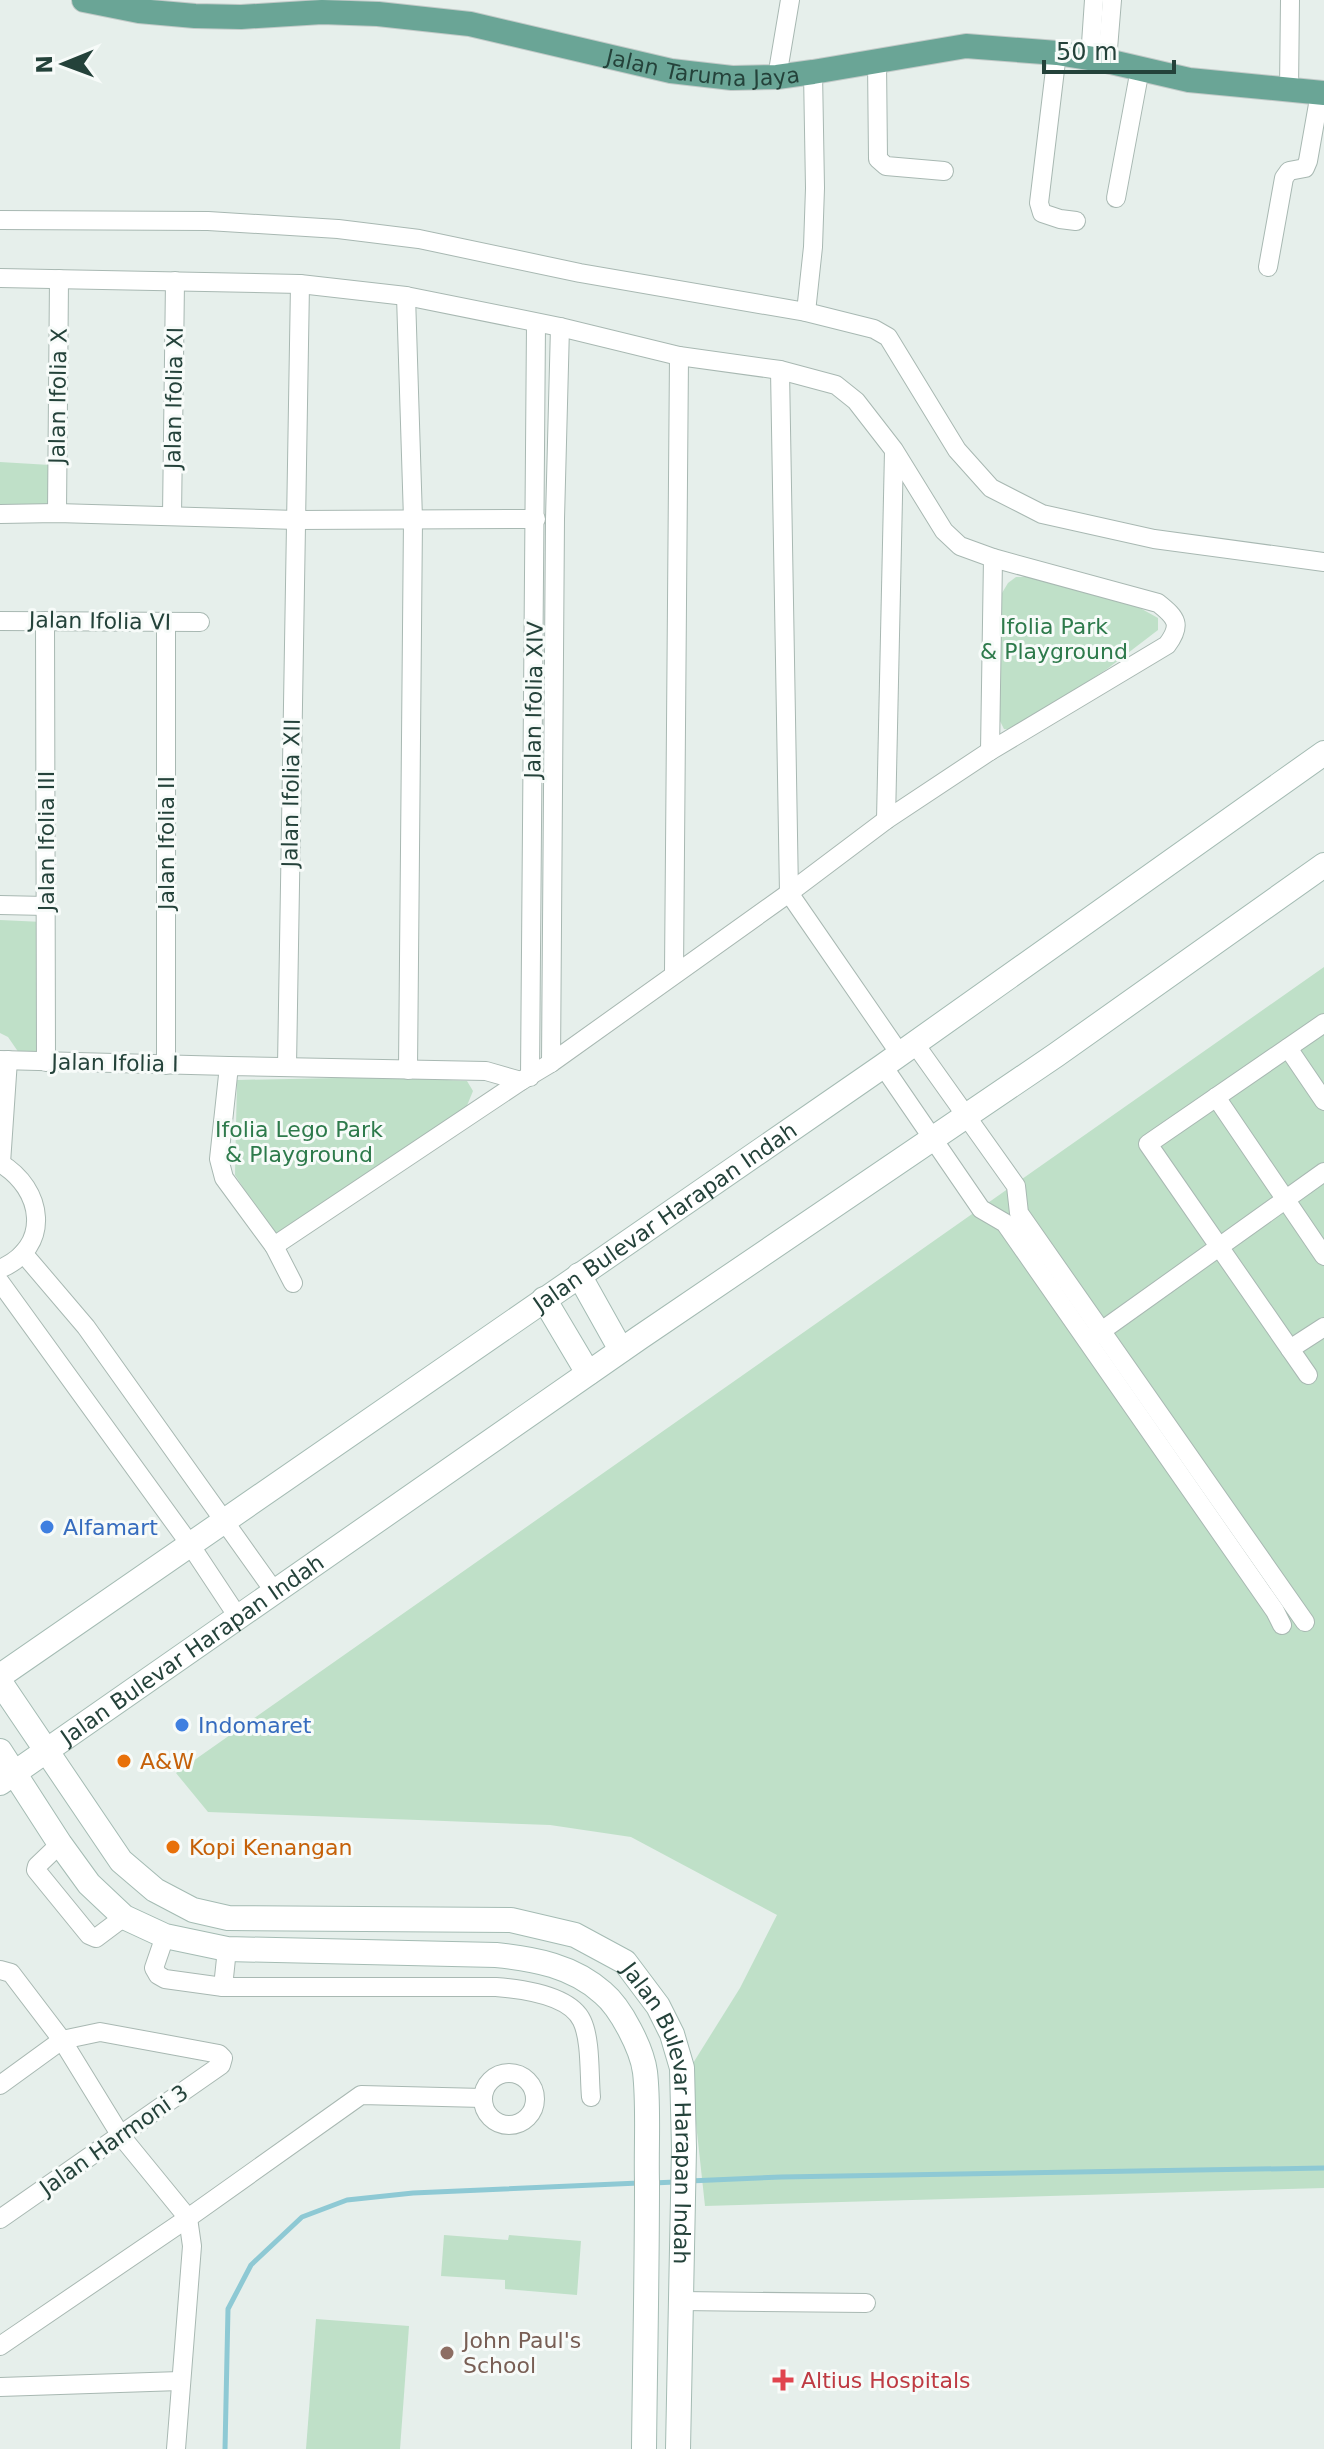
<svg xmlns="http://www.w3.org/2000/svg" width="1324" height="2449" font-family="'DejaVu Sans',sans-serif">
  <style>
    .green { fill: #bfe0c8 }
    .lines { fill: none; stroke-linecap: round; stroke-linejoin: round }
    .stream { stroke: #8ec9d4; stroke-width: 5 }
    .street-casing { stroke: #a8b8b2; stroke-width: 20 }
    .secondary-casing { stroke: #a4bbb3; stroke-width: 26 }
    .primary-casing { stroke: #c2cac8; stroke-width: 26 }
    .street { stroke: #fff; stroke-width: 18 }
    .secondary { stroke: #fff; stroke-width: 24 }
    .primary { stroke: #6aa596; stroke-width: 24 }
    .shop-dot { fill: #3f7fe0; stroke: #f7fbf9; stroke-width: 3 }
    .food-dot { fill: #e8710a; stroke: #f7fbf9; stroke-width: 3 }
    .education-dot { fill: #8d6e63; stroke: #f7fbf9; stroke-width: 3 }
    .health-dot { fill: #e0444e; stroke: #f7fbf9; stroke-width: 3 }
    .labels { text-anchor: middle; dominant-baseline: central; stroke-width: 6; stroke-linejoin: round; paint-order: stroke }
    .street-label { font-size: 22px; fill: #24423a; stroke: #f7fbf9 }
    .park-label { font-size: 22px; fill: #2d7a4b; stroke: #f7fbf9 }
    .shop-label { font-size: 22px; fill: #366cbe; stroke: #f7fbf9; text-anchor: start }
    .food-label { font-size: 22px; fill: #c56008; stroke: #f7fbf9; text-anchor: start }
    .education-label { font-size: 22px; fill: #785e54; stroke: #f7fbf9; text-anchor: start }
    .health-label { font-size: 22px; fill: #be3a42; stroke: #f7fbf9; text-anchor: start }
  </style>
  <rect width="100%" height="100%" fill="#e6efeb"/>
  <!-- green -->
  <g class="green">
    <polygon points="0,462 50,465 49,506 0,505"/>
    <polygon points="1016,577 1031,577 1140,608 1158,618 1158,630 1107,669 1014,730 1004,729 999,719 1002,593 1008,583"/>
    <polygon points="0,920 43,922 43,1054 19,1053 8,1037 0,1033"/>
    <polygon points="1324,967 1324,2188 705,2206 690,2068 740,1988 777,1915 631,1837 550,1825 208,1812 176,1773"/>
    <polygon points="385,1077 467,1081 473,1091 466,1108 274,1235 235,1175 237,1080"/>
    <polygon points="444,2235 508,2240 509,2235 581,2241 577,2295 505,2289 505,2280 441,2276"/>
    <polygon points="316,2319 409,2326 400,2449 306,2449"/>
  </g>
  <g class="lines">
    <!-- stream -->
    <g class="stream">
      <polyline points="689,2181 781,2177 1324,2168"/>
      <polyline points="653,2183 675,2182"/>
      <polyline points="225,2449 228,2309 251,2265 302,2217 347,2200 413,2193 639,2183"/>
    </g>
    <defs>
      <g id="street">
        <polyline points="1057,53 1039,203 1042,213 1060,219 1076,221"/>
        <polyline points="1090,58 1094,0"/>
        <polyline points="877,61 878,159 886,166 944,171"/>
        <polyline points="1107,61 1112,0"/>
        <polyline points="777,77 790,0"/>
        <polyline points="1289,90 1290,0"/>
        <polyline points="1116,198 1140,69"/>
        <polyline points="0,220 208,221 338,229 419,239 580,273 806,312 874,329 888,337 957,450 991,488 1042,514 1154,539 1324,562"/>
        <polyline points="1268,267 1284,178 1289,171 1305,168 1308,161 1320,93"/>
        <path d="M0,278l300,6 106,12 154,31 119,29 101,14 56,15 20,16 38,49 50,81 16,15 33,12 165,45c19,15 24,22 9,42l-177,106 -104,69 -97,73 -238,170 -30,18 -247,165"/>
        <polyline points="406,296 413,519 408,1070"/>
        <polyline points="806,312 813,247 815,188 813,72"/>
        <polyline points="780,370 789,893 900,1054"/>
        <polyline points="57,513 59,279"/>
        <polyline points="0,514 57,513 296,520 536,519"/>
        <polyline points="172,516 175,281"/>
        <polyline points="0,621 200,622"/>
        <polyline points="45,621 46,1062"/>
        <polyline points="166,622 166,1065"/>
        <polyline points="990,751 993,558"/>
        <polyline points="886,820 894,451"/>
        <polyline points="0,905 46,906"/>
        <polyline points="674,973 679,356"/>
        <polyline points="915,1044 1016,1186 1019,1213 1305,1622"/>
        <polyline points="1288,1048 1324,1101"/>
        <polyline points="0,1060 229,1066"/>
        <polyline points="551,1063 555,519 560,327"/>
        <polyline points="287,1066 300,284"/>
        <polyline points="883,1066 981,1209 1005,1223 1275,1611 1282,1625"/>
        <polyline points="530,1077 536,324"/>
        <polyline points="1216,1097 1324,1256"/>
        <path d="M0,1163c44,26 52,84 0,106"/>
        <polyline points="1,1163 8,1060"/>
        <polyline points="23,1253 86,1327 274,1591"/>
        <polyline points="0,1282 189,1543 238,1617"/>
        <polyline points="293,1283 274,1246 224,1178 219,1159 229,1066 486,1071 521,1081"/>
        <polyline points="1093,1337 1324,1172"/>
        <polyline points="1290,1349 1324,1327"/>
        <polyline points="1308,1375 1148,1144 1324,1023"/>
        <polyline points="60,1844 37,1866 36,1870 89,1935 96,1938 124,1917"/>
        <path d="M165,1936l-11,32 4,7 7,4 58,8h273c25,2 74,8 86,34 9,19 7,54 9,76"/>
        <polyline points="0,1970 11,1973 62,2040 121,2136 188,2218 192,2246 176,2449"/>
        <polyline points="223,1987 227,1949"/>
        <circle cx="509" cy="2099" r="26"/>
        <polyline points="0,2085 62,2040 100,2032 219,2054 223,2058 221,2065 0,2219"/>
        <polyline points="681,2301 866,2303"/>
        <polyline points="0,2346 188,2218 361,2095 483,2098"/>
        <polyline points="0,2387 180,2381"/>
      </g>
      <g id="secondary">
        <polyline points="579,1275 621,1350"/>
        <polyline points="544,1299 588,1373"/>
        <path id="s1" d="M0,1676l883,-610 441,-313"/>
        <path id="s2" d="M0,1682l121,179 34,29 38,20 35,8 283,2 64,15 50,27 33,44 14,28 10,34 2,80 -6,301"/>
        <path d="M0,1751l60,93 29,40 35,33 41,19 62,13 269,6c39,4 77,11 107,38 18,15 39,56 42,79 4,34 1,75 2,110 0,89 -2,178 -3,267"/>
        <path id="s3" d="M0,1783l639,-445 417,-283 268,-190"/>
      </g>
      <g id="primary">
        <path id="s4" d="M84,0l55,11 56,5 46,1 81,-5 56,2 92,10 201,47 61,7 45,-1 36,-5 153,-26 91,7 50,8 82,19 135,13"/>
      </g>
    </defs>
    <!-- street casing -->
    <use href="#street" class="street-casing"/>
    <!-- secondary casing -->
    <use href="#secondary" class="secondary-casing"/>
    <!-- primary casing -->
    <use href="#primary" class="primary-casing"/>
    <!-- street -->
    <use href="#street" class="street"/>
    <!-- secondary -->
    <use href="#secondary" class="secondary"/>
    <!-- primary -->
    <use href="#primary" class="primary"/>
  </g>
  <!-- markers -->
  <g class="shop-dot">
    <circle cx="47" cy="1527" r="8"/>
    <circle cx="182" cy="1725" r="8"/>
  </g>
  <g class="food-dot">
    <circle cx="124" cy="1761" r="8"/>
    <circle cx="173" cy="1847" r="8"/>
  </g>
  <circle class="education-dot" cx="447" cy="2353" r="8"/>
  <path class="health-dot" d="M779 2368h8v8h8v8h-8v8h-8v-8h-8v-8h8z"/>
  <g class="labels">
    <!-- street labels -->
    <g class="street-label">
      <text stroke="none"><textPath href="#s4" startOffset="626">Jalan Taruma Jaya</textPath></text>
      <text transform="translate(58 396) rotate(-89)">Jalan Ifolia X</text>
      <text transform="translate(174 398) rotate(-89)">Jalan Ifolia XI</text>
      <text transform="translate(100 621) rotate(1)">Jalan Ifolia VI</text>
      <text transform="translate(534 700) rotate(-89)">Jalan Ifolia XIV</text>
      <text transform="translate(291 793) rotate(-89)">Jalan Ifolia XII</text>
      <text transform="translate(46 841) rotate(-90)">Jalan Ifolia III</text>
      <text transform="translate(166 843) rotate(-90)">Jalan Ifolia II</text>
      <text transform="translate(115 1063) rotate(1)">Jalan Ifolia I</text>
      <text stroke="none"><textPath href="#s1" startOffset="808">Jalan Bulevar Harapan Indah</textPath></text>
      <text stroke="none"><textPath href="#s3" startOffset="234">Jalan Bulevar Harapan Indah</textPath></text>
      <text stroke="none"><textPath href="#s2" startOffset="906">Jalan Bulevar Harapan Indah</textPath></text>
      <text transform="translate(114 2140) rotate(-35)">Jalan Harmoni 3</text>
    </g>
    <!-- park labels -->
    <g class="park-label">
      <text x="1054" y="626">Ifolia Park<tspan x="1054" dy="25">&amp; Playground</tspan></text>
      <text x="299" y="1129">Ifolia Lego Park<tspan x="299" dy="25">&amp; Playground</tspan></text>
    </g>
    <!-- shop labels -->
    <g class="shop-label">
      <text x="63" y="1527">Alfamart</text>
      <text x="198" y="1725">Indomaret</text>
    </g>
    <!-- food labels -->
    <g class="food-label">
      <text x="140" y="1761">A&amp;W</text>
      <text x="189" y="1847">Kopi Kenangan</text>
    </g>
    <!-- education labels -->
    <g class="education-label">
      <text x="463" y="2340">John Paul's<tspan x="463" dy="25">School</tspan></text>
    </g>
    <!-- health labels -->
    <g class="health-label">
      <text x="801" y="2380">Altius Hospitals</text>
    </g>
  </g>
  <!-- north arrow -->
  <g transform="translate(64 64) rotate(269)" stroke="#f7fbf9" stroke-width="6" paint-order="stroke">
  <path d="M0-6L14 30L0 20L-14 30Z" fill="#24423a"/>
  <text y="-12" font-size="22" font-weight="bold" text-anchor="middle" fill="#24423a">N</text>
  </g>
  <!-- scale -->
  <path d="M1044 60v12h130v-12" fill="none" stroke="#24423a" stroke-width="4"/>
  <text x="1056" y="60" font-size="24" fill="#24423a" stroke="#f7fbf9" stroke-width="6" paint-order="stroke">50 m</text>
</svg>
